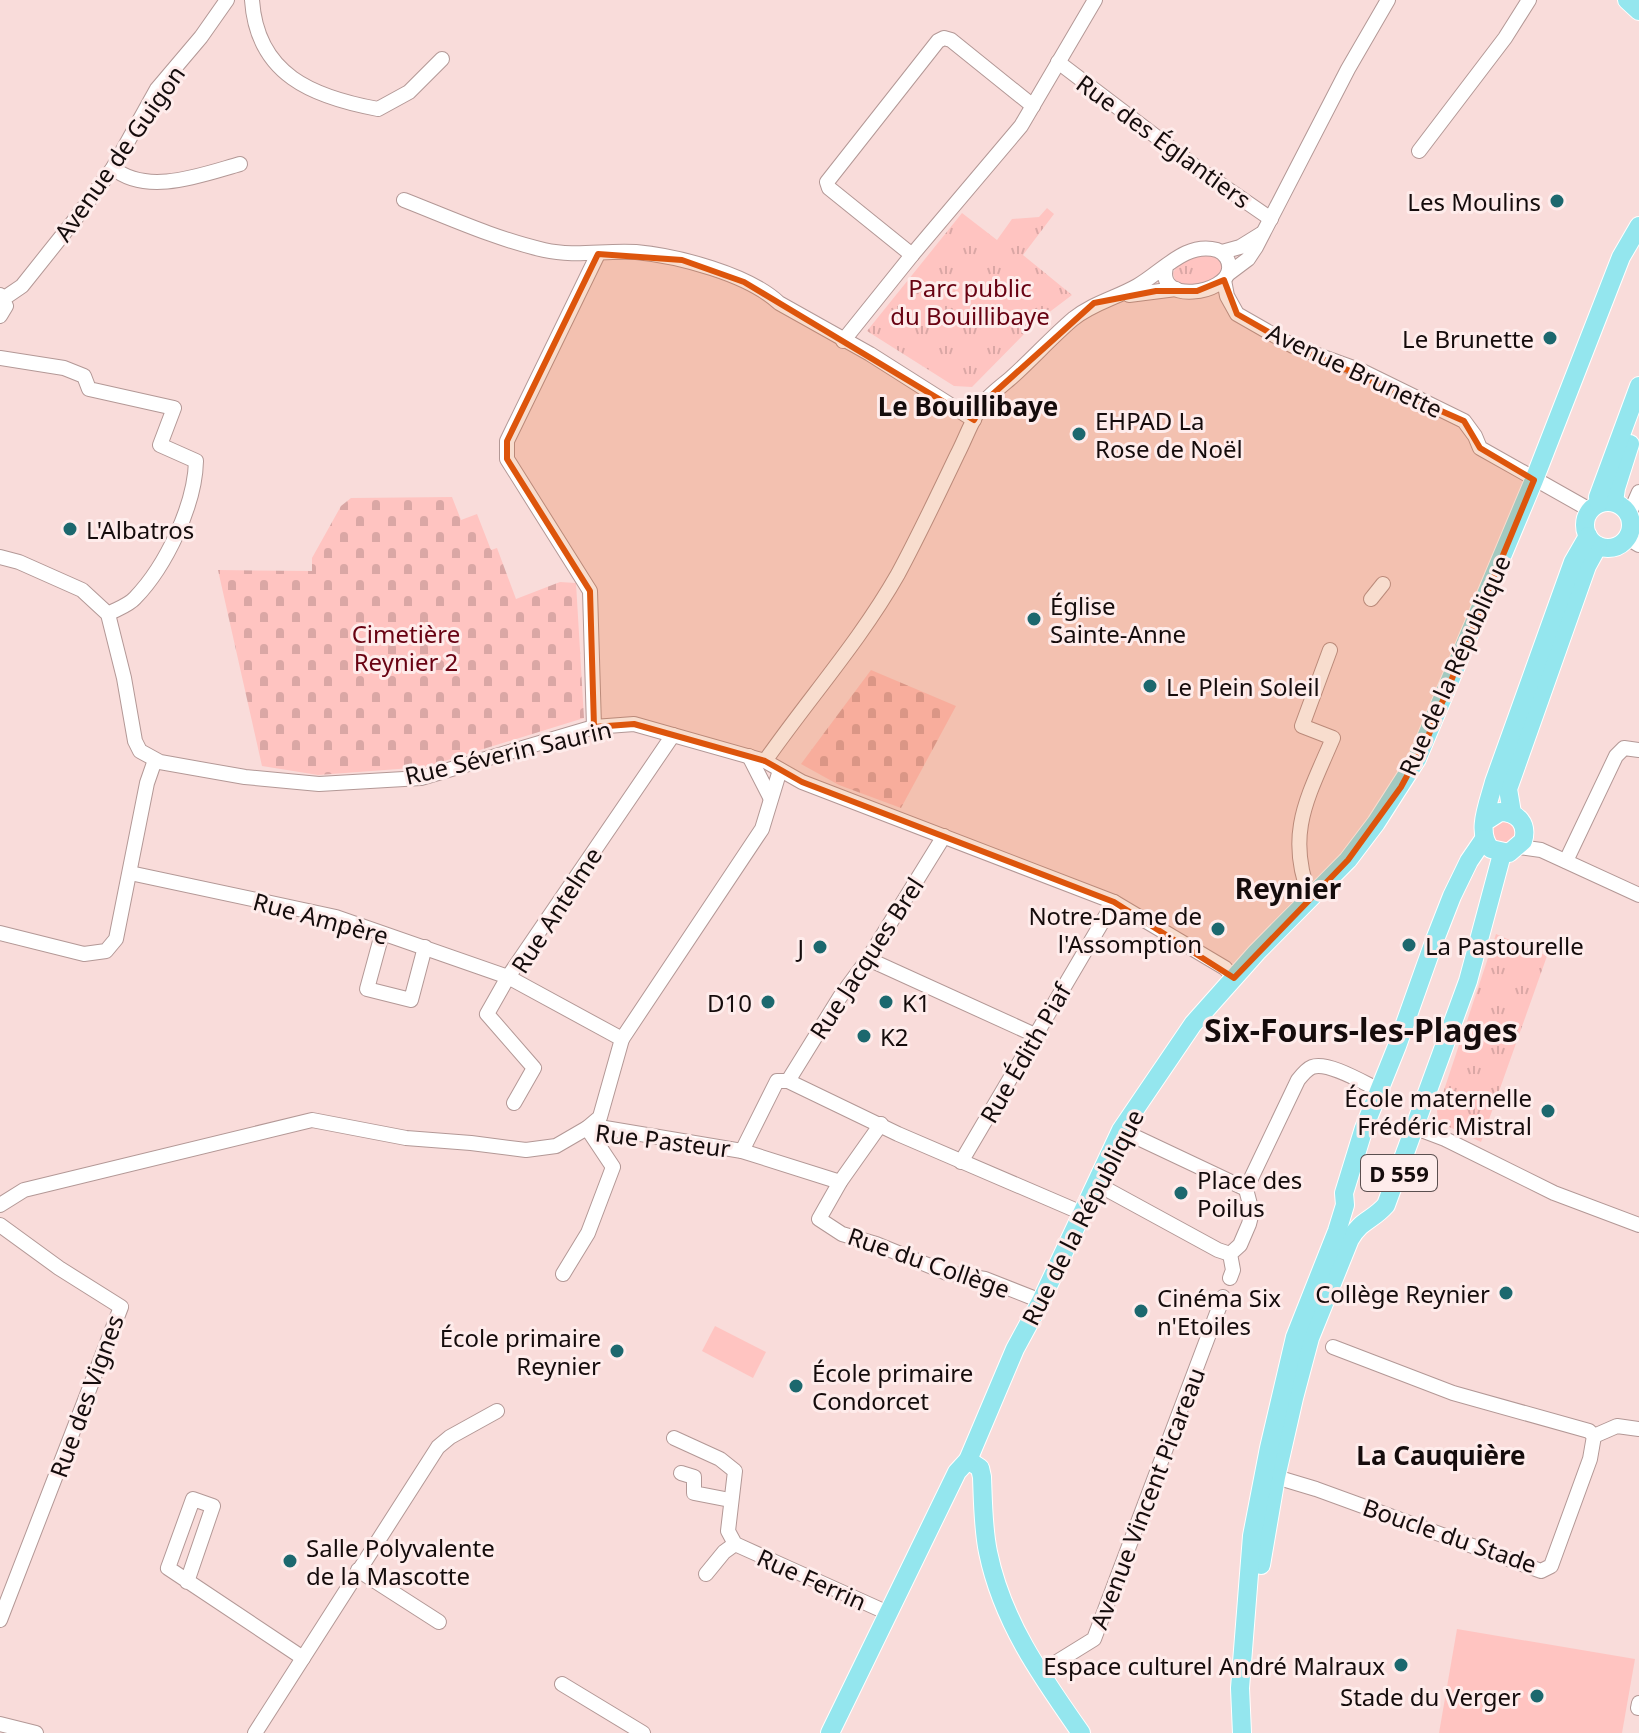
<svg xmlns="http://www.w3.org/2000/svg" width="1639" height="1733" font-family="'Noto Sans',sans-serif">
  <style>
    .grass { fill: url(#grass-tufts) }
    .cemetery { fill: url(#cemetery-stones) }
    .pitch { fill: #ffc4c1 }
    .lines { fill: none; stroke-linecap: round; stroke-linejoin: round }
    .minor-casing { stroke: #b39896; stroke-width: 16 }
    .major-casing { stroke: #fff; stroke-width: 20 }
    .minor { stroke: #fff; stroke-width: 14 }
    .major { stroke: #94e6ee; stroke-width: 18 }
    .marked { fill: #dd550c; fill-opacity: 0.2; stroke: #dd550c; stroke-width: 6; stroke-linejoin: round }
    .poi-dot { fill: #1c686e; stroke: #feeceb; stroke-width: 3 }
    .labels { text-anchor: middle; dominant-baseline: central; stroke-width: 6; stroke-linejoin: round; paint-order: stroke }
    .shield { fill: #feeceb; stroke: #5b4f4f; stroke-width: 2 }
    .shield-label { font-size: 22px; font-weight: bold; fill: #150c0c }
    .street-label { font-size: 24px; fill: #150c0c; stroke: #feeceb }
    .poi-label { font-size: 24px; fill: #150c0c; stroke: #feeceb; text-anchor: start }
    .park-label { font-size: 24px; fill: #680212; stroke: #feeceb }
    .neighbourhood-label { font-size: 26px; font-weight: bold; fill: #150c0c; stroke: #feeceb }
    .quarter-label { font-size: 28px; font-weight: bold; fill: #150c0c; stroke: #feeceb }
    .district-label { font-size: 32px; font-weight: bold; fill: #150c0c; stroke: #feeceb }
  </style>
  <defs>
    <pattern id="grass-tufts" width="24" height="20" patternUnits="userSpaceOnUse" patternTransform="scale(2)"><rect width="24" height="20" fill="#ffc4c1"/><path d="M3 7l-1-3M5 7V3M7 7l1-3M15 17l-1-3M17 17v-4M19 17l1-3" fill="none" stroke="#daa7a5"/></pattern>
    <pattern id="cemetery-stones" width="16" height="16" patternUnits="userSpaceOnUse" patternTransform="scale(2)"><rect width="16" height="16" fill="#ffc4c1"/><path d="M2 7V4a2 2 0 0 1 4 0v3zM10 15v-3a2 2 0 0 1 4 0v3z" fill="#daa7a5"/></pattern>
  </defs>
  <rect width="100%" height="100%" fill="#f9dcda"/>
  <!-- grass -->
  <g class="grass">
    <polygon points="1047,208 1054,214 1023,255 1072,295 1035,323 972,387 954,386 867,331 962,213 997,240 1012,219 1039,217"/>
    <polygon points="1199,255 1218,256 1222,259 1224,275 1192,287 1176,283 1173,273 1178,264"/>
    <polygon points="1495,813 1524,828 1502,854 1486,821"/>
    <polygon points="1496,934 1547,956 1481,1142 1443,1124 1438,1119 1437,1111"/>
  </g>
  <!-- cemetery -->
  <g class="cemetery">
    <polygon points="452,497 461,520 477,514 491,550 497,548 516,599 560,582 576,583 584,718 425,767 318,775 262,766 218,570 312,571 312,558 341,506 351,498"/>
    <polygon points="871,670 956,706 901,808 839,785 801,764"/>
  </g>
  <!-- pitch -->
  <g class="pitch">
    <polygon points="715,1326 766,1352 753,1378 702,1351"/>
    <polygon points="1457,1629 1635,1659 1622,1733 1439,1733"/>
  </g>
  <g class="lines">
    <defs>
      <g id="minor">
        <path d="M252,0c5,75 61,97 126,109l31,-17 33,-33"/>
        <polyline points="1058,62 1200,170 1271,219"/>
        <polyline points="1419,151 1505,38 1529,0"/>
        <path d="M113,168c34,28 88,7 127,-4"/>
        <path d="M404,200c46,18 92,39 140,50 31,7 60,0 92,2 42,4 112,22 143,51l91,51 104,66"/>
        <polyline points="1222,252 1240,247 1261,234"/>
        <polyline points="912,255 829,188 827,182 938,41 944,38 951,40 1033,106"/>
        <polyline points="1228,274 1248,259 1256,247 1348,69 1388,0"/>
        <polyline points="1224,280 1227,296 1237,314 1293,346 1362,371 1464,421 1475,436 1480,448 1590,510"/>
        <polyline points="0,295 6,306 0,316"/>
        <polyline points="1129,295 1176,289"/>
        <polyline points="3,299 22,286 73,222 113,168 157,89 201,37 227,0"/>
        <polyline points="843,341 912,255 1021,126 1095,0"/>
        <path d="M0,358l64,10 20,8 5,13 85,19 -14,37 36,16c-1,44 -30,105 -61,137 -6,7 -18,11 -27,16"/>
        <polyline points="1627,511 1632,508 1639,492"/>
        <polyline points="1627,538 1639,545"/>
        <polyline points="0,557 19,562 82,590 108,614 124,678 135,741 140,751 160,762 245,777 319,784 421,778 594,727 634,724 765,761 802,782 1114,902 1225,968 1234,978"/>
        <polyline points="1371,599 1383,584"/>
        <polyline points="594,727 590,591 507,459 507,441 598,254"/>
        <polyline points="749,756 770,797"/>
        <path d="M765,761c44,-63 95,-120 133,-187 21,-39 40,-79 59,-119 9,-17 16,-39 28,-54 8,-9 18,-16 27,-24 21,-19 40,-40 61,-58 20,-16 43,-21 64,-33 25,-14 49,-45 80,-36 8,3 13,11 12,19 -2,25 -73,36 -63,-2"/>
        <polyline points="1519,847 1541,850 1639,895"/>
        <polyline points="1566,861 1616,756 1624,748 1639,750"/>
        <polyline points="130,873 336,917 508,977 487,1014 534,1068 514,1103"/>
        <path d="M1310,897c-25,-64 -2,-100 23,-159l-31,-12 28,-76"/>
        <polyline points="0,933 84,954 106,951 116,939 147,783 155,760"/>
        <polyline points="382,934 367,989 411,1000 425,947"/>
        <polyline points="868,959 1035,1035"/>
        <polyline points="622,1039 762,829 780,770"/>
        <polyline points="788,1081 840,997 868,959 944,836"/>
        <polyline points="881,1124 840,1182 819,1219 842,1234 876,1244 947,1273 985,1279 1041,1301"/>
        <polyline points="1416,1128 1445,1139 1554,1193 1639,1225"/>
        <polyline points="1121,1130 1246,1189"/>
        <polyline points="742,1151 840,1182"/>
        <polyline points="961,1162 1114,902"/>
        <polyline points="1097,1184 1218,1250 1230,1254"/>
        <polyline points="0,1205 24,1190 312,1120 406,1138 471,1143 526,1150 556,1146 587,1128 605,1128 742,1151 777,1081 788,1081 898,1134 1082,1213"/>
        <polyline points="0,1225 59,1268 121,1307 0,1620"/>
        <polyline points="563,1274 588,1233 613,1167 587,1128 600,1117 622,1039 508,977 673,735"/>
        <path d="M1230,1278l3,-8 -3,-16 10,-9 9,-21 3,-12 -6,-23 52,-109c4,-5 9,-11 14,-13 16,-6 52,16 67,23"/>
        <polyline points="1594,1436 1617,1426 1639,1429"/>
        <polyline points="674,1438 720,1459 735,1471 728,1531 735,1544 888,1613"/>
        <polyline points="681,1473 694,1477 694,1493 730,1500"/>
        <polyline points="1276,1477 1316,1489 1541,1571 1551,1566 1590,1459 1594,1436 1589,1431 1453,1393 1333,1347"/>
        <polyline points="358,1570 439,1622"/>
        <polyline points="706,1574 724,1552 735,1544"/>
        <polyline points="187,1582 213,1506 193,1499 168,1568 303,1658"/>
        <polyline points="1039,1673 1094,1639 1223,1297"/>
        <polyline points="562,1684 643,1733"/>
        <polyline points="1638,1708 1639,1703"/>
        <polyline points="0,1724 36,1733"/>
        <polyline points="255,1733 438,1447 450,1437 497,1411"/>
      </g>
      <g id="major">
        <polyline points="1627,0 1639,11"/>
        <circle cx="1608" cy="525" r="23"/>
        <polyline points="1614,502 1616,488 1630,444"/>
        <polyline points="1599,503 1598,497 1639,386"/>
        <polyline points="1512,813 1508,789 1587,566 1598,546"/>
        <path d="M1486,821l14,-9c18,0 28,12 23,29l-14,12 -18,-4c-16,-16 -2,-47 3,-67l79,-220 15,-26"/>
        <path d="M968,1460l12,8 2,9c1,25 1,51 6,75 14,69 53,124 93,181"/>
        <path d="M1261,1565l15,-88 18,-79 16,-60 40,-99c12,-20 22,-18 36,-34l82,-224 34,-127"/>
        <polyline points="830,1733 957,1472 968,1460 1015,1349 1041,1301 1121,1130 1193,1024 1257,952 1348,860 1376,823 1417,759 1534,480 1621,257 1639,226"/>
        <polyline points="1242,1733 1240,1688 1252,1536 1269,1448 1295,1337 1337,1231 1345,1205 1344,1193 1364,1128 1397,1046 1434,942 1452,896 1469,861 1484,839"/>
      </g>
    </defs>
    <!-- minor casing -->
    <use href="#minor" class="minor-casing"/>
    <!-- major casing -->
    <use href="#major" class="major-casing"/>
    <!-- minor -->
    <use href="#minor" class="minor"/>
    <!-- major -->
    <use href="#major" class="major"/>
  </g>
  <!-- marked area -->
  <path class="marked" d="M598,254l84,6 62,22 230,138 10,-18 110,-99 62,-12h41l27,-11 13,34 56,32 171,75 16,27 54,32 -107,259 -26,48 -53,73 -114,118 -120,-76 -312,-120 -37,-21 -131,-37 -40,3 -4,-136 -83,-132v-18z"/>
  <!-- markers -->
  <g class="poi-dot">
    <circle cx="1557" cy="201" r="8"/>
    <circle cx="1550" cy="338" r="8"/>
    <circle cx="1079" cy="434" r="8"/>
    <circle cx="70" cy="529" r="8"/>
    <circle cx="1034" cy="619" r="8"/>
    <circle cx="1150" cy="686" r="8"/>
    <circle cx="1218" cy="929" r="8"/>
    <circle cx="1409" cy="945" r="8"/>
    <circle cx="820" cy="947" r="8"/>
    <circle cx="768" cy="1002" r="8"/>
    <circle cx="886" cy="1002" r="8"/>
    <circle cx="864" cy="1036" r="8"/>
    <circle cx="1548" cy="1111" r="8"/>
    <circle cx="1181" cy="1193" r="8"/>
    <circle cx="1506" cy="1293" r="8"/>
    <circle cx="1141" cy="1311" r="8"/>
    <circle cx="617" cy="1351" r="8"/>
    <circle cx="796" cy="1386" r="8"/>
    <circle cx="290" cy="1561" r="8"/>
    <circle cx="1401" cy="1665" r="8"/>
    <circle cx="1537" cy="1696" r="8"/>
  </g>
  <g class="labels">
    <!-- shield labels -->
    <rect class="shield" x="1361" y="1155" width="76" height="36" rx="6"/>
    <g class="shield-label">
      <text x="1399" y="1173">D 559</text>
    </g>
    <!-- street labels -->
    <g class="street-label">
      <text transform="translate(1164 141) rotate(36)">Rue des Églantiers</text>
      <text transform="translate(119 153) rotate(-55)">Avenue de Guigon</text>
      <text transform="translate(1355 370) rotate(25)">Avenue Brunette</text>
      <text transform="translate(1454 665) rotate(-66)">Rue de la République</text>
      <text transform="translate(508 752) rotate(-13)">Rue Séverin Saurin</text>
      <text transform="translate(556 910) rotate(-57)">Rue Antelme</text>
      <text transform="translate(321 918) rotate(15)">Rue Ampère</text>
      <text transform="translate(866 958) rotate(-57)">Rue Jacques Brel</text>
      <text transform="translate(1025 1053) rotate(-60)">Rue Édith Piaf</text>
      <text transform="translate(663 1140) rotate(7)">Rue Pasteur</text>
      <text transform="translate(1082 1217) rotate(-63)">Rue de la République</text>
      <text transform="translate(929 1262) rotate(19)">Rue du Collège</text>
      <text transform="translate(86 1396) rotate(-70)">Rue des Vignes</text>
      <text transform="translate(1147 1498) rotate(-69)">Avenue Vincent Picareau</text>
      <text transform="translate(1450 1535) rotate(19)">Boucle du Stade</text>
      <text transform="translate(812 1579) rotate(24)">Rue Ferrin</text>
    </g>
    <!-- poi labels -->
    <g class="poi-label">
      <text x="1541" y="201" text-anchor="end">Les Moulins</text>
      <text x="1534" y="338" text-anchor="end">Le Brunette</text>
      <text x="1095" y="420">EHPAD La<tspan x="1095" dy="28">Rose de Noël</tspan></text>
      <text x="86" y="529">L'Albatros</text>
      <text x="1050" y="605">Église<tspan x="1050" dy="28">Sainte-Anne</tspan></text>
      <text x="1166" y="686">Le Plein Soleil</text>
      <text x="1202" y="915" text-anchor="end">Notre-Dame de<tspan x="1202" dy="28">l'Assomption</tspan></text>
      <text x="1425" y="945">La Pastourelle</text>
      <text x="804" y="947" text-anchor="end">J</text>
      <text x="752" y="1002" text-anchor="end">D10</text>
      <text x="902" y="1002">K1</text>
      <text x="880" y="1036">K2</text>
      <text x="1532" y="1097" text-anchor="end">École maternelle<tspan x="1532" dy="28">Frédéric Mistral</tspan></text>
      <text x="1197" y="1179">Place des<tspan x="1197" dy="28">Poilus</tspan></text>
      <text x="1490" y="1293" text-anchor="end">Collège Reynier</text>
      <text x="1157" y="1297">Cinéma Six<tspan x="1157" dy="28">n'Etoiles</tspan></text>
      <text x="601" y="1337" text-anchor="end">École primaire<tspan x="601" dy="28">Reynier</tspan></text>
      <text x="812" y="1372">École primaire<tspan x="812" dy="28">Condorcet</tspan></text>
      <text x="306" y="1547">Salle Polyvalente<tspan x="306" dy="28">de la Mascotte</tspan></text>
      <text x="1385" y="1665" text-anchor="end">Espace culturel André Malraux</text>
      <text x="1521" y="1696" text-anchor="end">Stade du Verger</text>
    </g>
    <!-- park labels -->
    <g class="park-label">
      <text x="970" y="287">Parc public<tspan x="970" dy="28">du Bouillibaye</tspan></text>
      <text x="406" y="633">Cimetière<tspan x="406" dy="28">Reynier 2</tspan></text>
    </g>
    <!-- neighbourhood labels -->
    <g class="neighbourhood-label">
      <text x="968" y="406">Le Bouillibaye</text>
      <text x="1441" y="1455">La Cauquière</text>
    </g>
    <!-- quarter labels -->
    <g class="quarter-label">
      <text x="1288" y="888">Reynier</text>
    </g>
    <!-- district labels -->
    <g class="district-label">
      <text x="1361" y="1029">Six-Fours-les-Plages</text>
    </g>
  </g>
</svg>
